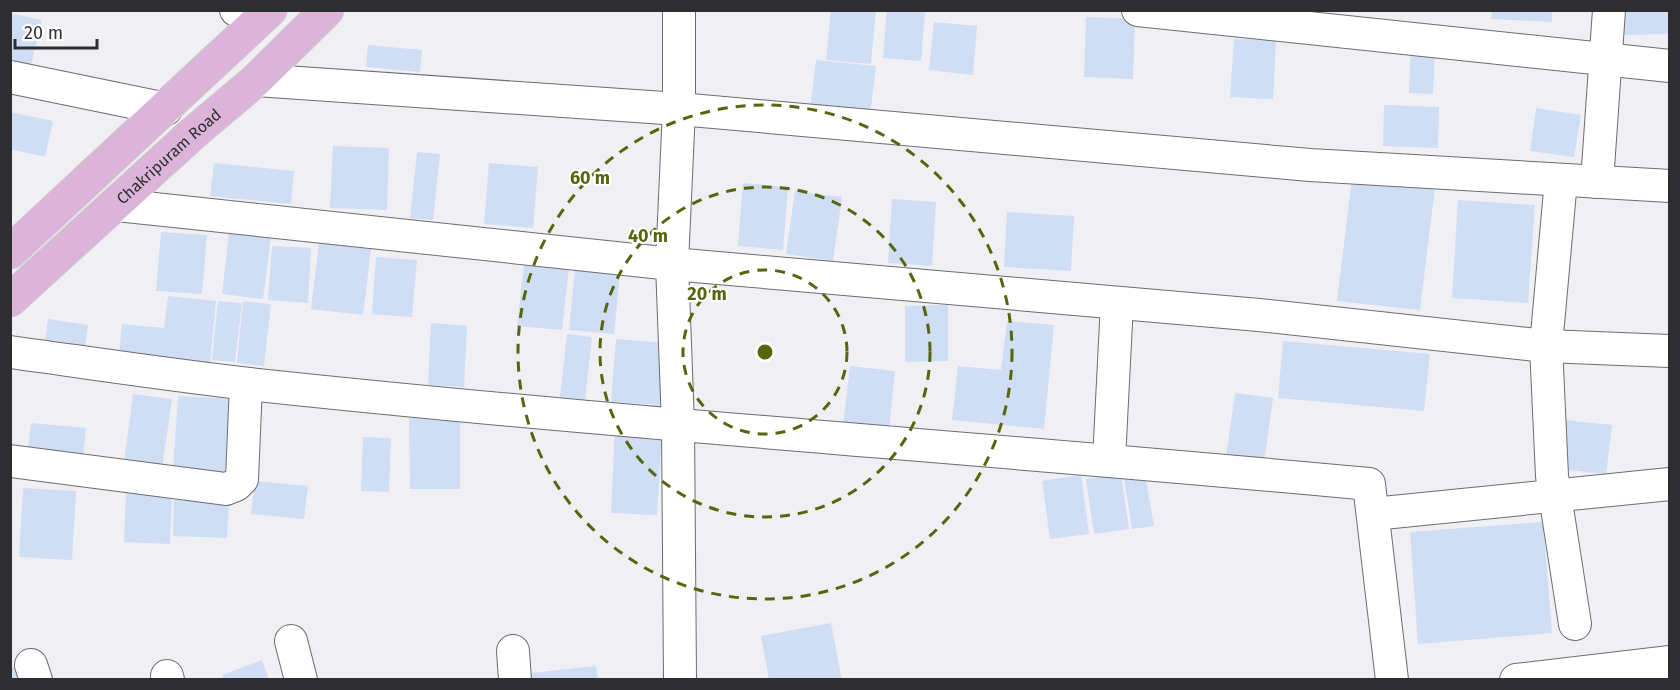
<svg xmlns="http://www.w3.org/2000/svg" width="1680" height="690" font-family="'Fira Sans',sans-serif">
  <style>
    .building { fill: #cfdef4 }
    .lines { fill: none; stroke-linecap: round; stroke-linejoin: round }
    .minor-casing { stroke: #6c6c70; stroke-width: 34 }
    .major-casing { stroke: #cdcdcd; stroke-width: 35 }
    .minor { stroke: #fff; stroke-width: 32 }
    .major { stroke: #dcb3d9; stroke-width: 33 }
    .ring { fill: none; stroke: #57660d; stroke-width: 3; stroke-dasharray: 10 8 }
    .labels { text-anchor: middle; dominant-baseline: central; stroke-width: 4.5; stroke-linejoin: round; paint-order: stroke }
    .street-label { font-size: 16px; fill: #2e2e30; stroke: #fff }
    .centre { fill: #57660d; stroke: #fff; stroke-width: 3 }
    .ring-label { font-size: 18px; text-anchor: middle; font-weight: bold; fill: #57660d; stroke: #fff; stroke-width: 4.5; stroke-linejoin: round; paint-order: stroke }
  </style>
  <rect width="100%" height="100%" fill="#f0eff4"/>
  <!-- building -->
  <g class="building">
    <polygon points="831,10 876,10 871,64 826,60"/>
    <polygon points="887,10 925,11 921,61 883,58"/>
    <polygon points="1492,10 1552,10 1552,22 1491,19"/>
    <polygon points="1621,10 1670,10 1670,34 1622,35"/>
    <polygon points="10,13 42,20 31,65 10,60"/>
    <polygon points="1086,17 1135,19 1133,79 1084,77"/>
    <polygon points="934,22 977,26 973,75 929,70"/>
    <polygon points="1234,39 1276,40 1273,99 1230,97"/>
    <polygon points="368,45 422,50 420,72 366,67"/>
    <polygon points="1411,46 1435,47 1433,94 1409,93"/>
    <polygon points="816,60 876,66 870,116 810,110"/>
    <polygon points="1384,105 1439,107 1438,148 1383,146"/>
    <polygon points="1536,108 1581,115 1574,157 1530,151"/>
    <polygon points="10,112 53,121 45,157 10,149"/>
    <polygon points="333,146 389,148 387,210 330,208"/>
    <polygon points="417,152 440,154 433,220 410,218"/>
    <polygon points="214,163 294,171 291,204 210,196"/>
    <polygon points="489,163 538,167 533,228 484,224"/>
    <polygon points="1352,178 1435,187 1420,310 1337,301"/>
    <polygon points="743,183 788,187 783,250 738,246"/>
    <polygon points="795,191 842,197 833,261 786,254"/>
    <polygon points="892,199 936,202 932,266 888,263"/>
    <polygon points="1458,200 1535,205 1528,303 1452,298"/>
    <polygon points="1007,212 1074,216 1071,271 1004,267"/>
    <polygon points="161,232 207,235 202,294 156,291"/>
    <polygon points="229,232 271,237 263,299 222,294"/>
    <polygon points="319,243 371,249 363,315 311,309"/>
    <polygon points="272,246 311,248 308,303 268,300"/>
    <polygon points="376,257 417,260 412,317 372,314"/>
    <polygon points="524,264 569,268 562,330 517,326"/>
    <polygon points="575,269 620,274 614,334 569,330"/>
    <polygon points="168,296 216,301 210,363 119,354 122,324 164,328"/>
    <polygon points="218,301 242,303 235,362 212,360"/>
    <polygon points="243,301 271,304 264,366 237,363"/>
    <polygon points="948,305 948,361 905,362 905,306"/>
    <polygon points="48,319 88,325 84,355 44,349"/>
    <polygon points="1007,321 1054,325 1044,429 952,420 958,366 1001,370"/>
    <polygon points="431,323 467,326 464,387 428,385"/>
    <polygon points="567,334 592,337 585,400 560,397"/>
    <polygon points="616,339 668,343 663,405 611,402"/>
    <polygon points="1283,341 1430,354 1424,411 1278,398"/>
    <polygon points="850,366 895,371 889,430 843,425"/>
    <polygon points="1235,393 1273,398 1264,463 1226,457"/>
    <polygon points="133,394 172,399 161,475 123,470"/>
    <polygon points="178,396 232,399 228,474 173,471"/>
    <polygon points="460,417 460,489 410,489 409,418"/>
    <polygon points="1565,420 1612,425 1606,474 1560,469"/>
    <polygon points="31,423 86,428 82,464 27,458"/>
    <polygon points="615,427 662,430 657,515 611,513"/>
    <polygon points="363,437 391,438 389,492 361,491"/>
    <polygon points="1121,474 1129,529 1094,534 1086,479"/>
    <polygon points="1081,475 1089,534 1050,539 1042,481"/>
    <polygon points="1145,475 1154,526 1132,529 1124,478"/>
    <polygon points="255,481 308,486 304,519 251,514"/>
    <polygon points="23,488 76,491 72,560 19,557"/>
    <polygon points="126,493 172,495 170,544 124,542"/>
    <polygon points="174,500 229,502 227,538 173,536"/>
    <polygon points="1543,522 1552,633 1418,644 1410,532"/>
    <polygon points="831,623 842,680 769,680 761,636"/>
    <polygon points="262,660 269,680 224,680 222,675"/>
    <polygon points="596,666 598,680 532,680 531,673"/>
    <polygon points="15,667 20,680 10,680 10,669"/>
  </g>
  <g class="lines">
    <defs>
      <g id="minor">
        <polyline points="236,10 263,16"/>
        <polyline points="679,10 679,109 672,264 678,425 680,680"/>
        <polyline points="1138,10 1670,66"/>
        <polyline points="10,77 166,109"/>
        <polyline points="256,80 679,109 1310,165 1670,186"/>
        <polyline points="1561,180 1546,346 1552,476 1575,624"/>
        <polyline points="1597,182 1609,10"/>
        <polyline points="117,205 672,264 1259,315 1546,346 1670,351"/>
        <path d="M10,352c80,11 159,23 239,32 373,40 747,65 1120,100l23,196"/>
        <polyline points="1109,460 1117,303"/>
        <polyline points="10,461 226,489 236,485 242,479 246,384"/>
        <polyline points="1373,514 1670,484"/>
        <polyline points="291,641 301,680"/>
        <polyline points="513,651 515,680"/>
        <polyline points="31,665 36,680"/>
        <polyline points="167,676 168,680"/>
        <polyline points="1516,680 1670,662"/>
      </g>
      <g id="major">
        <polyline points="10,252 270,10"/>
        <path id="s1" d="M10,300l181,-165 65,-55 71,-70"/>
      </g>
    </defs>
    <!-- minor casing -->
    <use href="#minor" class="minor-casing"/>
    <!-- major casing -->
    <use href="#major" class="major-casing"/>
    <!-- minor -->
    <use href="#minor" class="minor"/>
    <!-- major -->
    <use href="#major" class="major"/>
  </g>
  <!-- distance rings -->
  <g class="ring">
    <circle cx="765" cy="352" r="82"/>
    <circle cx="765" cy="352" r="165"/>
    <circle cx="765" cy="352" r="247"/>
  </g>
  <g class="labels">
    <!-- street labels -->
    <g class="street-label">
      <text stroke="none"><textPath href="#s1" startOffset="214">Chakripuram Road</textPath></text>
    </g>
  </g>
  <circle cx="765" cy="352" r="9" class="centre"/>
  <g class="ring-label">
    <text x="590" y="184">60 m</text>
    <text x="648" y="242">40 m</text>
    <text x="707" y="300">20 m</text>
  </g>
  <!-- border -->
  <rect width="1680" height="690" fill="none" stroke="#2e2e30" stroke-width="24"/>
  <!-- scale -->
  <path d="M15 39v9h82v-9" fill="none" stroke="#2e2e30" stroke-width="3"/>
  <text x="24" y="39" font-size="18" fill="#2e2e30" stroke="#ffffff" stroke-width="4.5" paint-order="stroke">20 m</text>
</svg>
